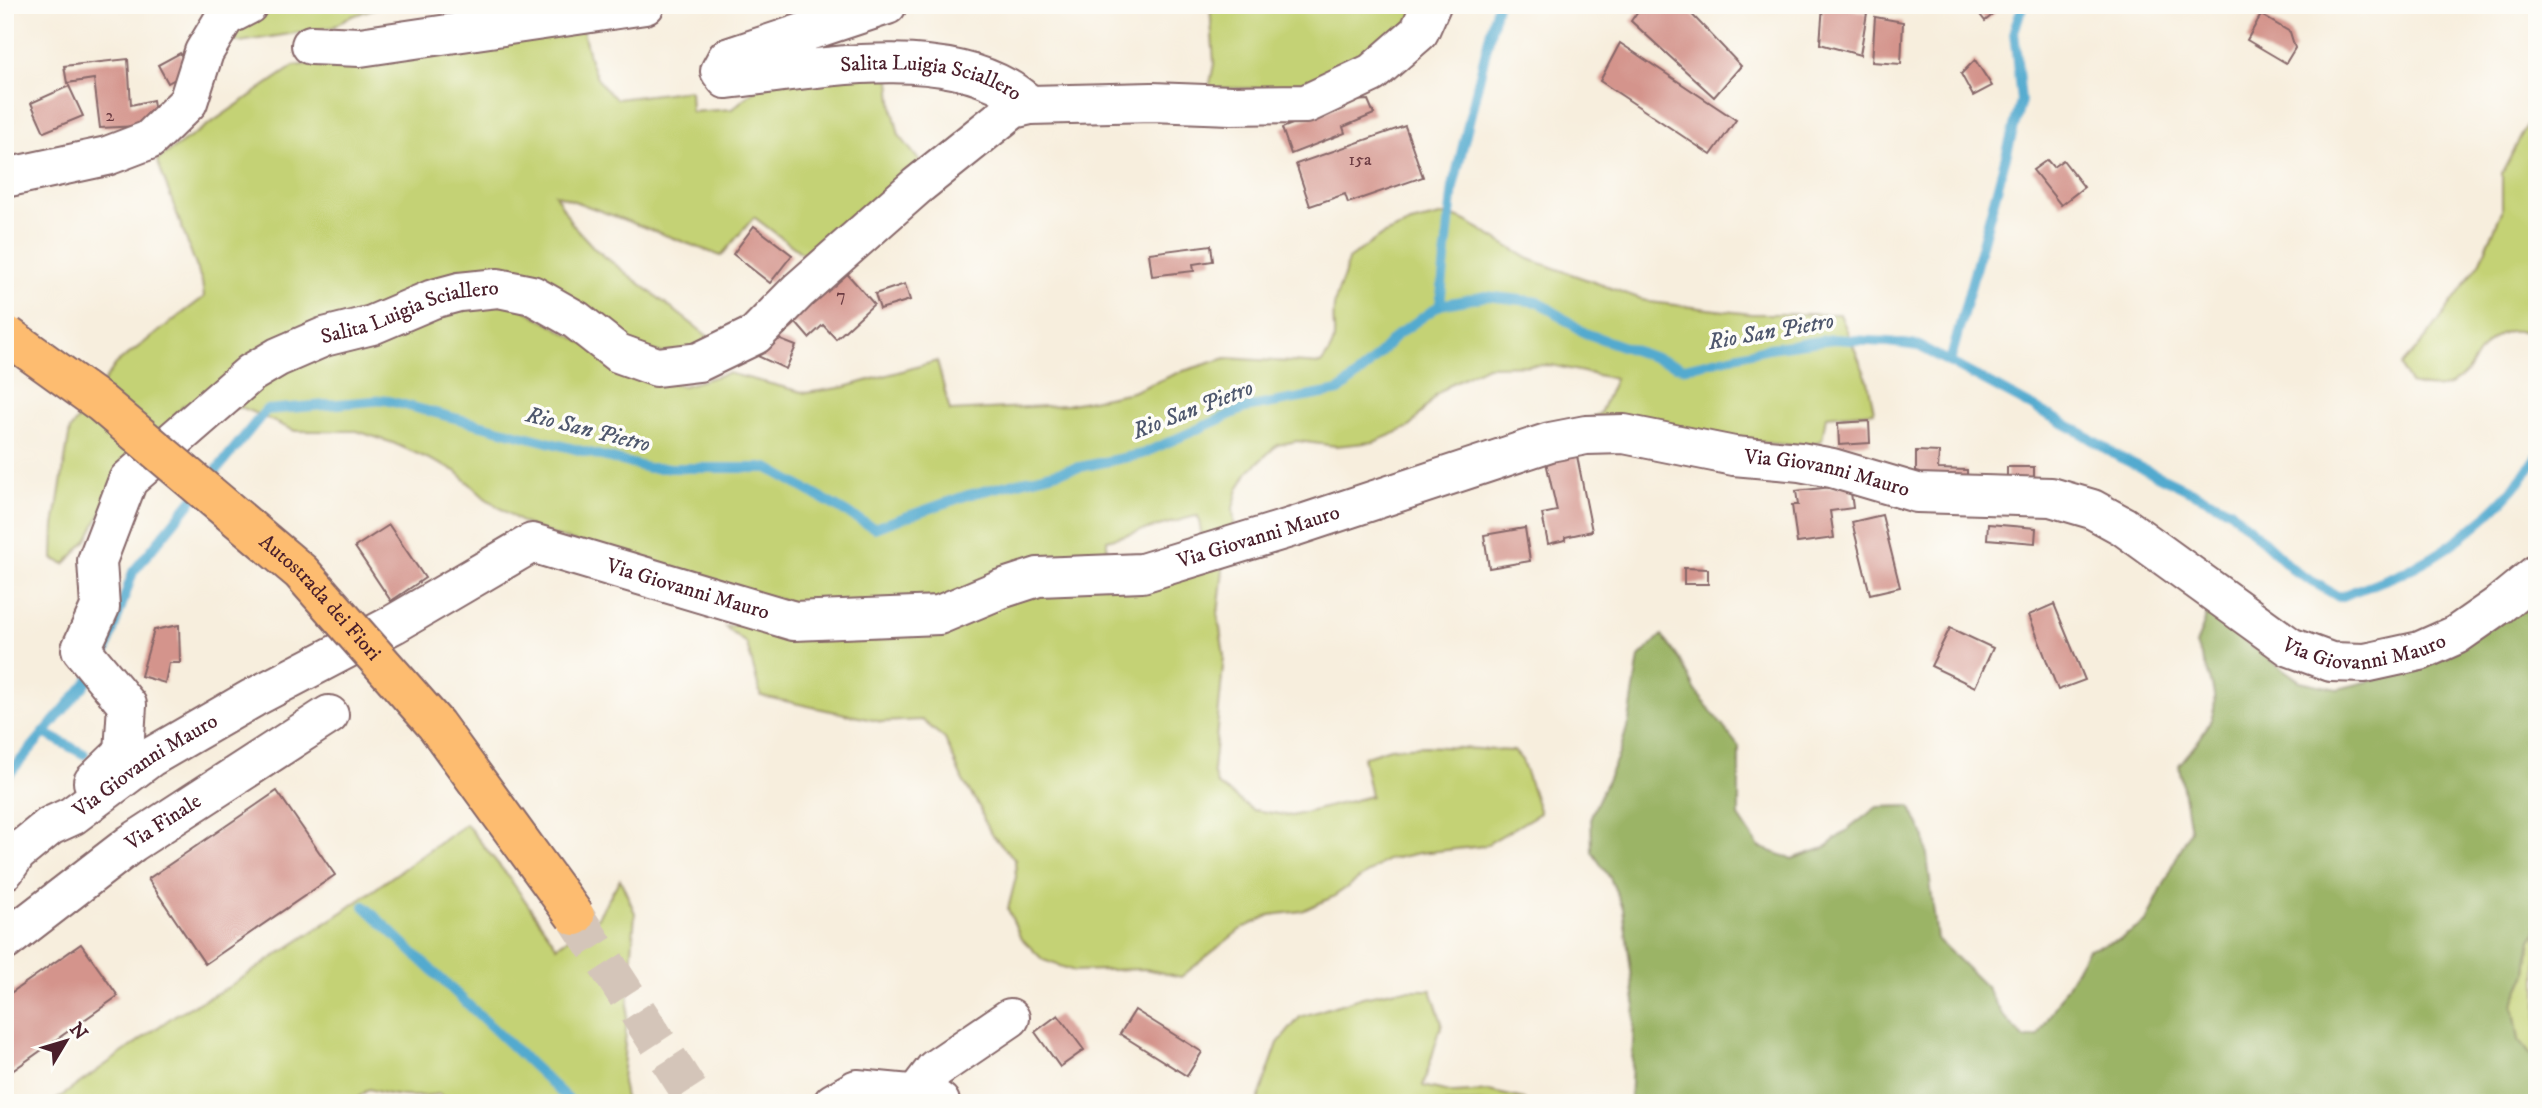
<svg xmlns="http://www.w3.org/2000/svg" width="2542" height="1108" font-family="'IM FELL DW Pica',serif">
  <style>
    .green { fill: #c4d274; stroke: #877850; stroke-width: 2 }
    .forest { fill: #9bb466; stroke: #726a48; stroke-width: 2 }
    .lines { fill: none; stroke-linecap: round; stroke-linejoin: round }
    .stream { stroke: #53aacf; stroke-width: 10 }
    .building { fill: #d4948c }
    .highway-tunnel { stroke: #d4c5b9; stroke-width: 38; stroke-dasharray: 38 19; stroke-linecap: butt }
    .minor-casing { stroke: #876769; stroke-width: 42 }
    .minor { stroke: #fff; stroke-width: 38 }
    .highway-bridge-casing { stroke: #876769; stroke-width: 42; stroke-linecap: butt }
    .highway-bridge { stroke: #fdbc70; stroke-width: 38 }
    .labels { text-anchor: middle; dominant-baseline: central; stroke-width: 7; stroke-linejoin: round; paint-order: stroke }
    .number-label { font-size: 18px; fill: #6c3c43 }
    .street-label { font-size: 21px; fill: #4a1f2b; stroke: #fdfcf7 }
    .water-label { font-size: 23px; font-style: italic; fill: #4e576d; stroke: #fdfcf7 }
  </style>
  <rect width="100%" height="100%" fill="#fdfcf7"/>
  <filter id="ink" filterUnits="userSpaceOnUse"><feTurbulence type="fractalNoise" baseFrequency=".0143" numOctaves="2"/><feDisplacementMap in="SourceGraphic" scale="14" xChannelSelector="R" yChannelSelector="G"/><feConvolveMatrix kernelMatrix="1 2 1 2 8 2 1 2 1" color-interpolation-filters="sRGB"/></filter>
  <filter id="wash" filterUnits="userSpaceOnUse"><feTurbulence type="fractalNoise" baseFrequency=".00686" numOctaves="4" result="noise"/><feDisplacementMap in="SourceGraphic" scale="28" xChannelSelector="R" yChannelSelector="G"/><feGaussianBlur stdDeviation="1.57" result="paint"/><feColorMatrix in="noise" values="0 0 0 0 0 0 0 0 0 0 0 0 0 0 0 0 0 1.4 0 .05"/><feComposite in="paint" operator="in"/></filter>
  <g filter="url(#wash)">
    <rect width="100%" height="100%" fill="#f7eedd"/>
    <!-- green -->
    <g class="green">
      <polygon points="272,5 384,5 347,18 333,27 240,42 224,40 234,26"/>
      <polygon points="1210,5 1424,5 1421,13 1318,89 1209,88 1214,64"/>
      <path d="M583,30c6,28 9,52 34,69l73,-9 1,22 41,-3 33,-28 124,-10 4,39 6,25 27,34 -110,95 -62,-47 -33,39 -166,-62 17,30 23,25 123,95 -47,11 -32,-7 -125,-74 -18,-7 10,32 141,80 36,7 45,-13 78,20 39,-6 92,-26 13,50 116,-6 66,-13 48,-20 46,-14 95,6c21,-28 10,-28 13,-57 2,-17 12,-29 14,-48l34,-24 29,-12 37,-9 18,7 63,38 121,43 101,12h89l28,67 6,31 -48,4 -4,24 -15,7 -224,-24 17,-10 15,-34 -64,-14 -64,1 -35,17 -16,12 -26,32 -36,15 -38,4 -39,-5 -20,4 -29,27 -10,17 -5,19 2,25 -32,9 -5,-26 -6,1 -85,23v20l-195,50 -99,-1 -258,-73 -32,-13 -38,-25 -29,-27 -63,-28 -36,-12h-62l-52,-23 -59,-3 -75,93 -22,42 -22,24 -12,-5 1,-33 16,-96 46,-66 88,-67 -2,-15 -45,-122 137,-94z"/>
      <path d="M2537,106v226c-9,0 -20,-2 -28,-1 -45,10 -28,72 -99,53l-9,-18 26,-29 53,-74 22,-52v-38z"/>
      <polygon points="1224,561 1218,614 1224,656 1213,771 1217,784 1253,810 1292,816 1371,796 1363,757 1390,748 1425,746 1514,751 1522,760 1540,813 1484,846 1419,853 1387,860 1333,897 1302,911 1270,915 1241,929 1181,977 1145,969 1074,971 1043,960 1020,937 1008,909 1016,877 1015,860 994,837 985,823 980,808 963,781 945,739 922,720 882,722 761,696 747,644 725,627 741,624 833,638 884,637 921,629 1006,596"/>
      <path d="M466,824l42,52 49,70 41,-29 22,-38 15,34 -13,169 4,21h-179l-7,-9c-26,4 -46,3 -71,-5l-18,14h-299l123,-88 52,-27 117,-77z"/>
      <polygon points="2537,931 2537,1063 2519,1040 2513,1005 2527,973 2531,939"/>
      <polygon points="1397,990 1431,990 1442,1023 1423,1086 1454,1093 1489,1091 1524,1099 1527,1103 1257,1103 1278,1043 1300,1017 1363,997"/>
    </g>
    <!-- forest -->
    <path class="forest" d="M2537,596v335l-6,8 -4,34 -14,32 6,35 18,23v40h-907l5,-101 -12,-94 -13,-30 -18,-26 -1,-36 28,-62 10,-33 10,-64 23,-22 20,28 15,30 42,54v70l20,30 33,12 32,-11 53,-41 33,-1 15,32 12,101 49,48 17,29 22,23 13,-3 50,-87 32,-10 26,-17 44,-92 -11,-65c12,-15 32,-37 35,-56 3,-20 -10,-47 -18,-64l11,-31 93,67 38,8 63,-16z"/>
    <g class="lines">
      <!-- stream -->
      <g class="stream">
        <polyline points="1440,305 1453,187 1497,5"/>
        <polyline points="1950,362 2021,101 2014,31 2023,5"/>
        <path d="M102,663l31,-91 133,-162 119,-10 263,68h120l106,60 94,-33 98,-25 76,-16 103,-46 94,-17 26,-22 32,-34 43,-30 46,-9 53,6 46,31 99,35 85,-20 64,-9 55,3 31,4 159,85 41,26 111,53 66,62 43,25c25,-10 52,-18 75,-30 46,-23 96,-67 123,-110"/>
        <polyline points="44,733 84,754"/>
        <polyline points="5,779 93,675"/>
        <polyline points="364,906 572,1103"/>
      </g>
    </g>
    <g id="blocks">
      <!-- building -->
      <g class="building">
        <polygon points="1642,5 1683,5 1741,66 1714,97 1631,21"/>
        <polygon points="1823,5 1836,5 1867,13 1860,55 1820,44"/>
        <polygon points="1977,5 2004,5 1985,21 1974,7"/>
        <polygon points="2261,15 2290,32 2295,48 2286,63 2247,40"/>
        <polygon points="1875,17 1903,22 1901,64 1872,62"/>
        <polygon points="1620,43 1736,120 1711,155 1600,81"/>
        <polygon points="180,53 189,71 168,83 158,65"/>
        <polygon points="128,59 131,105 153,100 157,125 100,128 94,79 67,83 64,66"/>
        <polygon points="1975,60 1992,86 1973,96 1961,74"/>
        <polygon points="69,86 83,116 44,132 31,103"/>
        <polygon points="1368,100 1374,114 1343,127 1345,133 1291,154 1282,128 1353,101"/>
        <polygon points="1405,126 1423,177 1348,203 1345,194 1310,206 1296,164"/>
        <polygon points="2047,160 2053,167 2063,160 2084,187 2061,205 2033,170"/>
        <polygon points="754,226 792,255 770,283 733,254"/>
        <polygon points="1211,245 1213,261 1193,264 1194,271 1152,276 1149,253"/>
        <polygon points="841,267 874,304 836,339 823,325 809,338 796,323 784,334 777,326"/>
        <polygon points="905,284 910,300 880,309 875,294"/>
        <polygon points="768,335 796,346 786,369 751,353"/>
        <polygon points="1869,421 1870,443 1839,445 1838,423"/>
        <polygon points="1575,446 1592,531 1565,537 1565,540 1548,544 1542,514 1557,511 1544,453"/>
        <polygon points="1916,451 1939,452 1938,469 1967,470 1967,490 1916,476"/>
        <rect x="2007" y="467" width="27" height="22"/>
        <polygon points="1850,485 1853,508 1830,511 1834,538 1797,543 1792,505 1798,505 1796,491"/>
        <polygon points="1882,515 1900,587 1870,594 1852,522"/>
        <polygon points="1988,524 2036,528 2035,543 1987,539"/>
        <polygon points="389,525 425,578 391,601 355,547"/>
        <polygon points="1525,528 1530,561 1489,568 1484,535"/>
        <polygon points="1684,568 1708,569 1708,584 1684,584"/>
        <polygon points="2054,604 2085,680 2058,690 2029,615"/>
        <polygon points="179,625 180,663 169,663 165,683 141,676 154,630"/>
        <polygon points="1950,628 1993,648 1975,687 1931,666"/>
        <polygon points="277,791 335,875 205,964 148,879"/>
        <polygon points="81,944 118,996 5,1076 5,997"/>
        <polygon points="1135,1010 1202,1052 1187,1076 1120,1034"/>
        <polygon points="1058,1015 1084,1050 1060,1067 1035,1032"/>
      </g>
    </g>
  </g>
  <g filter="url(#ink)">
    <use href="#blocks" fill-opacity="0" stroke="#876769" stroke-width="2"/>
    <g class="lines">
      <!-- highway-tunnel -->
      <polyline class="highway-tunnel" points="575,916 697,1103"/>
      <defs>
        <g id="minor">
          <path id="s1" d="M887,5l-160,53 -7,13 6,8c84,-9 205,-35 282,10 8,4 15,11 22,16"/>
          <polyline points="311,45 360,47 645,5"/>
          <polyline points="5,178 107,156 149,140 188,102 204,52 225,17 248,5"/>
          <path id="s2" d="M93,782l31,-30 3,-47 -46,-56 19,-42 -3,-46 31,-81 123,-107 27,-16 46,-20 48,-12 61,-26 26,-7 39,-4 34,7 44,25 42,33 39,14 42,-5 56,-27 43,-44 119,-105 96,-77 17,-4 122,-3 79,3 75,-1 66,-31 47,-41 12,-27"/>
          <path id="s3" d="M5,870l12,-17 33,-27 22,-10 79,-59 102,-59 141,-74 138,-81 262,78 145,-6 62,-26 37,-12 104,-4 151,-46 257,-85 36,-7 38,-1 110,22 66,6 32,6 85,25 134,4 41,12 31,17 167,121 41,15 34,1 55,-12 36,-16 43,-30 38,-31"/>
          <path id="s4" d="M5,941l127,-98 197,-128"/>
          <polyline points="916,1094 935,1069 1010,1018"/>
          <polyline points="833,1103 857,1089 931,1096 940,1102"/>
        </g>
      </defs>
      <!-- minor casing -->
      <use href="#minor" class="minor-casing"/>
      <!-- minor -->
      <use href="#minor" class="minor"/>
      <defs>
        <g id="highway-bridge">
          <path id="s5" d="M8,336l93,67 200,169 135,153 139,191"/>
        </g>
      </defs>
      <!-- highway-bridge casing -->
      <use href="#highway-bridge" class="highway-bridge-casing"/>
      <!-- highway-bridge -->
      <use href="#highway-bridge" class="highway-bridge"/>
    </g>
  </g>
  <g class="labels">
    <!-- number labels -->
    <g class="number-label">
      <text x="110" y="116">2</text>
      <text x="1360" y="160">15a</text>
      <text x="841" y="296">7</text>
    </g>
    <!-- street labels -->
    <g class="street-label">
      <text stroke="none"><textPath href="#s1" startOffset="401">Salita Luigia Sciallero</textPath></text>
      <text stroke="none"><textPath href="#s2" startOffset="676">Salita Luigia Sciallero</textPath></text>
      <text stroke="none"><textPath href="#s3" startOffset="1962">Via Giovanni Mauro</textPath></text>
      <text stroke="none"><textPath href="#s3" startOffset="1374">Via Giovanni Mauro</textPath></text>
      <text stroke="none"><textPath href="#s3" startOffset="786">Via Giovanni Mauro</textPath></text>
      <text stroke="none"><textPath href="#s5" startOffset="408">Autostrada dei Fiori</textPath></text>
      <text stroke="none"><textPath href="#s3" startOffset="2550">Via Giovanni Mauro</textPath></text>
      <text stroke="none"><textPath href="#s3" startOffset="177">Via Giovanni Mauro</textPath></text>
      <text stroke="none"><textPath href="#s4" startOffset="198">Via Finale</textPath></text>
    </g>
    <!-- water labels -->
    <g class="water-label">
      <text transform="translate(1771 332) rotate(-10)">Rio San Pietro</text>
      <text transform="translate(1193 410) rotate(-21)">Rio San Pietro</text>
      <text transform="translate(588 430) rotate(14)">Rio San Pietro</text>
    </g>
  </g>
  <!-- margin -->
  <rect width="2542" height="1108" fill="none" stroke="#fdfcf7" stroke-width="28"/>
  <!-- north arrow -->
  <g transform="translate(66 1041) rotate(52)" stroke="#fdfcf7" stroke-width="5" paint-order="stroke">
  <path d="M0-5L12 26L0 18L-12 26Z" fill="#4a1f2b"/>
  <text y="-10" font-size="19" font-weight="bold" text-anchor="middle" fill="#4a1f2b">N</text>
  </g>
</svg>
